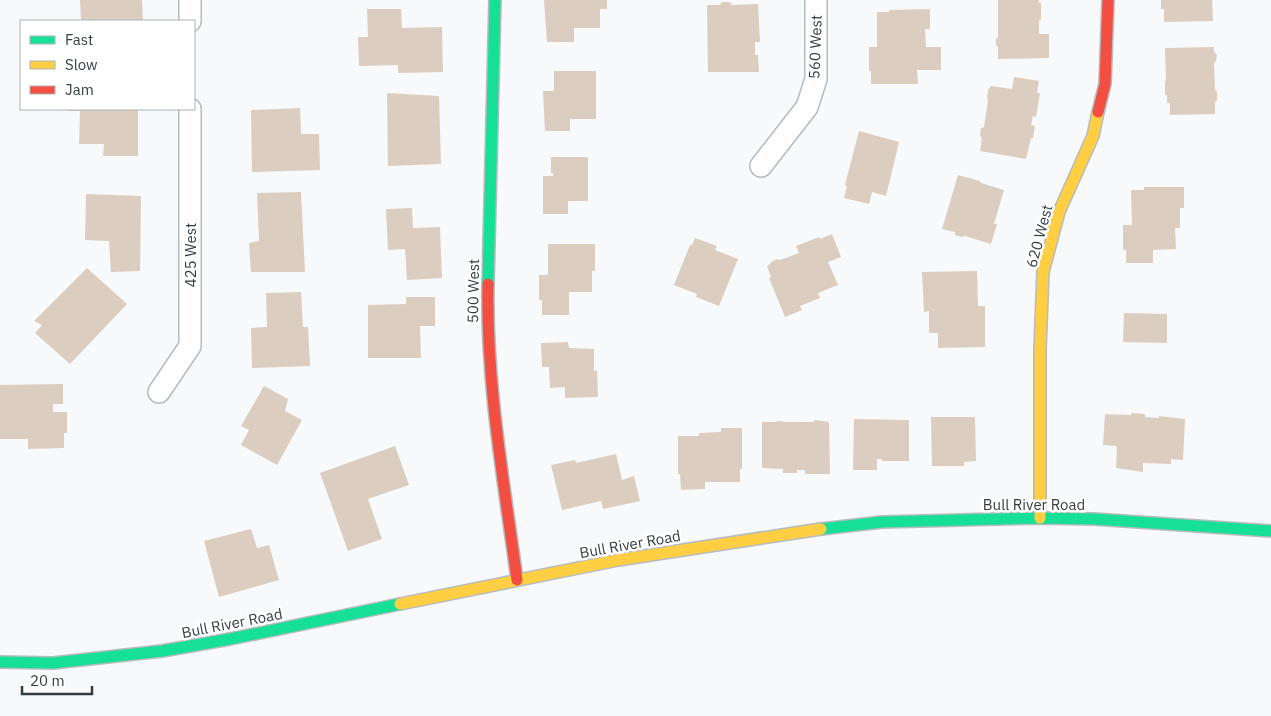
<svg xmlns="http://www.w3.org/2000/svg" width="1271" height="716" font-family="'IBM Plex Sans',sans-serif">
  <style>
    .building { fill: #dbcec1 }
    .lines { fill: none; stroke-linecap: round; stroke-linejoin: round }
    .street-casing { stroke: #b6bbbf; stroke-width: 24 }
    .fast-casing { stroke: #b6bbbf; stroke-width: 14 }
    .slow-casing { stroke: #b6bbbf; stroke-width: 14 }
    .jam-casing { stroke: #b6bbbf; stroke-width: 14 }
    .street { stroke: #fefefe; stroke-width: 21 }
    .fast { stroke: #16e098; stroke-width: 11 }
    .slow { stroke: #ffcf43; stroke-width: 11 }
    .jam { stroke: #f24e42; stroke-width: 11 }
    .labels { text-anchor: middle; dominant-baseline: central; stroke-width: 5; stroke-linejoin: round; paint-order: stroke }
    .street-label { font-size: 15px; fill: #333e44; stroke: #fff }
  </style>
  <rect width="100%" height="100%" fill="#f7f9fb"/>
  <!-- building -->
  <g class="building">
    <polygon points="80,0 142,0 143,21 81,21"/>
    <polygon points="544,0 607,0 607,9 600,9 600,28 574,28 574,42 547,42"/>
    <polygon points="998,0 1039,0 1039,3 1041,3 1041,20 1039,20 1039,34 1049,34 1049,58 998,59 998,47 996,45 996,39 998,37"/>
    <polygon points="1161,0 1212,0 1213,21 1164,22 1164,9 1161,9"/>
    <polygon points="722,2 730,2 732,5 758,4 760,42 755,42 755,55 758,55 759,72 708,72 707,5 720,5"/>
    <polygon points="367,9 401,9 402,28 442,27 443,72 398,73 398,65 359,66 358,37 368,37"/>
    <polygon points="930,9 930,29 925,29 926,47 941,47 941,70 917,70 918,84 871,84 871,71 869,71 869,47 877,47 877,12 889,12 889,10"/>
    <polygon points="1214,47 1214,51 1217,55 1216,61 1214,63 1215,90 1217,91 1217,100 1215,102 1215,114 1170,115 1170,103 1167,103 1167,95 1165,95 1165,81 1166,81 1165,48"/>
    <polygon points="554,71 596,71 596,119 570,119 570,131 545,131 543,91 554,91"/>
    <polygon points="1014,77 1039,81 1037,93 1040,93 1036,117 1033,116 1031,125 1035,126 1033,138 1031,138 1026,159 980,151 982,138 980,136 981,128 984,127 988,100 987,98 988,90 991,86 1012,89"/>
    <polygon points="387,93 439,96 441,164 388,166"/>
    <polygon points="300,108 301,134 319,134 320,170 252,172 251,110"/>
    <polygon points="68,109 138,109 138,156 103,156 104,144 79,144 80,111 68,111"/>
    <polygon points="859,131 899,142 886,196 872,192 869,204 844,198 847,186 845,185"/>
    <polygon points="551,157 588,157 588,201 568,201 568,214 543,214 543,176 553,176 553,173 551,173"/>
    <polygon points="958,175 980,181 981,183 1004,190 994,224 997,224 991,244 965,236 962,237 955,235 955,232 942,229"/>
    <polygon points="1144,187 1184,187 1184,208 1180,208 1180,228 1175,228 1176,249 1153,250 1153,263 1126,263 1126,250 1123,250 1123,225 1132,225 1131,190 1144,190"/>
    <polygon points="301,192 305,272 251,272 249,243 259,241 257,193"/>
    <polygon points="86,194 141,196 140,271 111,272 109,241 85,240"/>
    <polygon points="412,208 413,228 440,227 442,278 407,280 405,249 388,250 386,209"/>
    <polygon points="832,234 841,257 828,262 838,285 818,293 820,298 800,306 802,310 785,317 769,278 771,277 767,266 770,264 771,262 777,259 780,260 799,253 796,246 819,237 820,239"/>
    <polygon points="695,238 717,246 715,250 738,259 719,306 696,297 697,294 674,285 690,245 692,245"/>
    <polygon points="548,244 595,244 595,271 592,271 592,292 569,292 569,315 542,315 542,300 539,300 539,275 548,275"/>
    <polygon points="87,268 127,304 70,364 35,333 42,325 34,321"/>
    <polygon points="977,271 978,306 985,306 985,347 938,348 938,333 929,333 929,311 924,312 922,272"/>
    <polygon points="301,292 303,327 308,327 310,366 252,368 251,328 267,327 266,293"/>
    <polygon points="406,297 435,297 435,326 420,326 421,358 368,358 368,305 406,304"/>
    <polygon points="1124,313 1167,314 1167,343 1123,342"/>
    <polygon points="568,342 569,348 594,349 594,371 597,370 598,397 565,398 565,387 550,388 549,367 542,367 541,343"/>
    <polygon points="63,384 63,404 53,404 53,412 67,412 67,433 64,433 64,448 28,449 28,439 0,439 0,385"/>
    <polygon points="264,386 288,399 285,411 302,420 277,465 241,445 249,430 241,426"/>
    <polygon points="1131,413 1145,414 1145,417 1159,418 1159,416 1185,419 1183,460 1171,459 1171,464 1143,463 1143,472 1116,468 1117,446 1103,445 1105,414 1131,415"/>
    <polygon points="931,417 975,417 976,461 964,462 964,466 932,466"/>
    <polygon points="854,419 909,420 909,461 882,461 882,459 877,459 877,470 853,470"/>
    <polygon points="815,420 829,422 830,474 805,474 805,470 797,470 797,473 783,473 783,469 762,468 762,422 776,422 778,421 786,422 813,422"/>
    <polygon points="721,428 742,428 742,469 740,469 740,482 705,482 705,489 681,490 680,474 678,474 678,436 699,436 699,433 721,432"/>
    <polygon points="395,446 409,485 368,499 382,539 348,551 320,473"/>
    <polygon points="616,454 622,480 634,476 640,501 603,509 601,501 562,510 551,465 575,460 576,463"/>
    <polygon points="251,529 257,548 269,545 279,580 219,597 204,541"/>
  </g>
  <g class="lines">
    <defs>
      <g id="street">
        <polyline points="190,0 190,21"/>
        <polyline points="761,166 807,107 816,79 816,0"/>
        <polyline points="159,392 190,346 190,109"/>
      </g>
      <g id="fast">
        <polyline points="488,284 495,0"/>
        <polyline points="821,529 882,522 1040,518 1094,519 1271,531"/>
        <polyline points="0,662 53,663 162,651 230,639 400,604"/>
      </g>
      <g id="slow">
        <polyline points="1040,518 1040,349 1043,272 1059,212 1093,136 1098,112"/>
        <polyline points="400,604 618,560 821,529"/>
      </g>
      <g id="jam">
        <polyline points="1098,112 1105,84 1108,0"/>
        <path d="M488,284c-2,100 16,198 29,296"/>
      </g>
    </defs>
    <!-- street casing -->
    <use href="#street" class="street-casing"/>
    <!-- fast casing -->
    <use href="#fast" class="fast-casing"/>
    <!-- slow casing -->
    <use href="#slow" class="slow-casing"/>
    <!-- jam casing -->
    <use href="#jam" class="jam-casing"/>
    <!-- street -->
    <use href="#street" class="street"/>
    <!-- fast -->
    <use href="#fast" class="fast"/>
    <!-- slow -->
    <use href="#slow" class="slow"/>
    <!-- jam -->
    <use href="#jam" class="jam"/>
  </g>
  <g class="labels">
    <!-- street labels -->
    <g class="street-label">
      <text transform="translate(815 47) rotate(-88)">560 West</text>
      <text transform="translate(1039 236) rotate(-75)">620 West</text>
      <text transform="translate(190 255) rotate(-90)">425 West</text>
      <text transform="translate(473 291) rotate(-89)">500 West</text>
      <text x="1034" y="504">Bull River Road</text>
      <text transform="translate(630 544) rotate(-10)">Bull River Road</text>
      <text transform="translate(232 623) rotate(-11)">Bull River Road</text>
    </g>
  </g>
  <!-- legend -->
  <rect x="20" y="20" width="175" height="90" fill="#ffffff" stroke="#adb2b4"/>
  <rect x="30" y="36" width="25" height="8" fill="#16e098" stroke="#adb2b4"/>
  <text x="65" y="45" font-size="15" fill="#333e44">Fast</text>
  <rect x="30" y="61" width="25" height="8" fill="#ffcf43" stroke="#adb2b4"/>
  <text x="65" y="70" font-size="15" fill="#333e44">Slow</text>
  <rect x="30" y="86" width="25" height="8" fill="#f24e42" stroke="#adb2b4"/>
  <text x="65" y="95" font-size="15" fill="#333e44">Jam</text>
  <!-- scale -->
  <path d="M22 686v8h70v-8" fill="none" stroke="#333e44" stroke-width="2.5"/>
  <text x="30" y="686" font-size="15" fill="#333e44" stroke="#ffffff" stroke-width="4" paint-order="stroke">20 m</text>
</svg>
